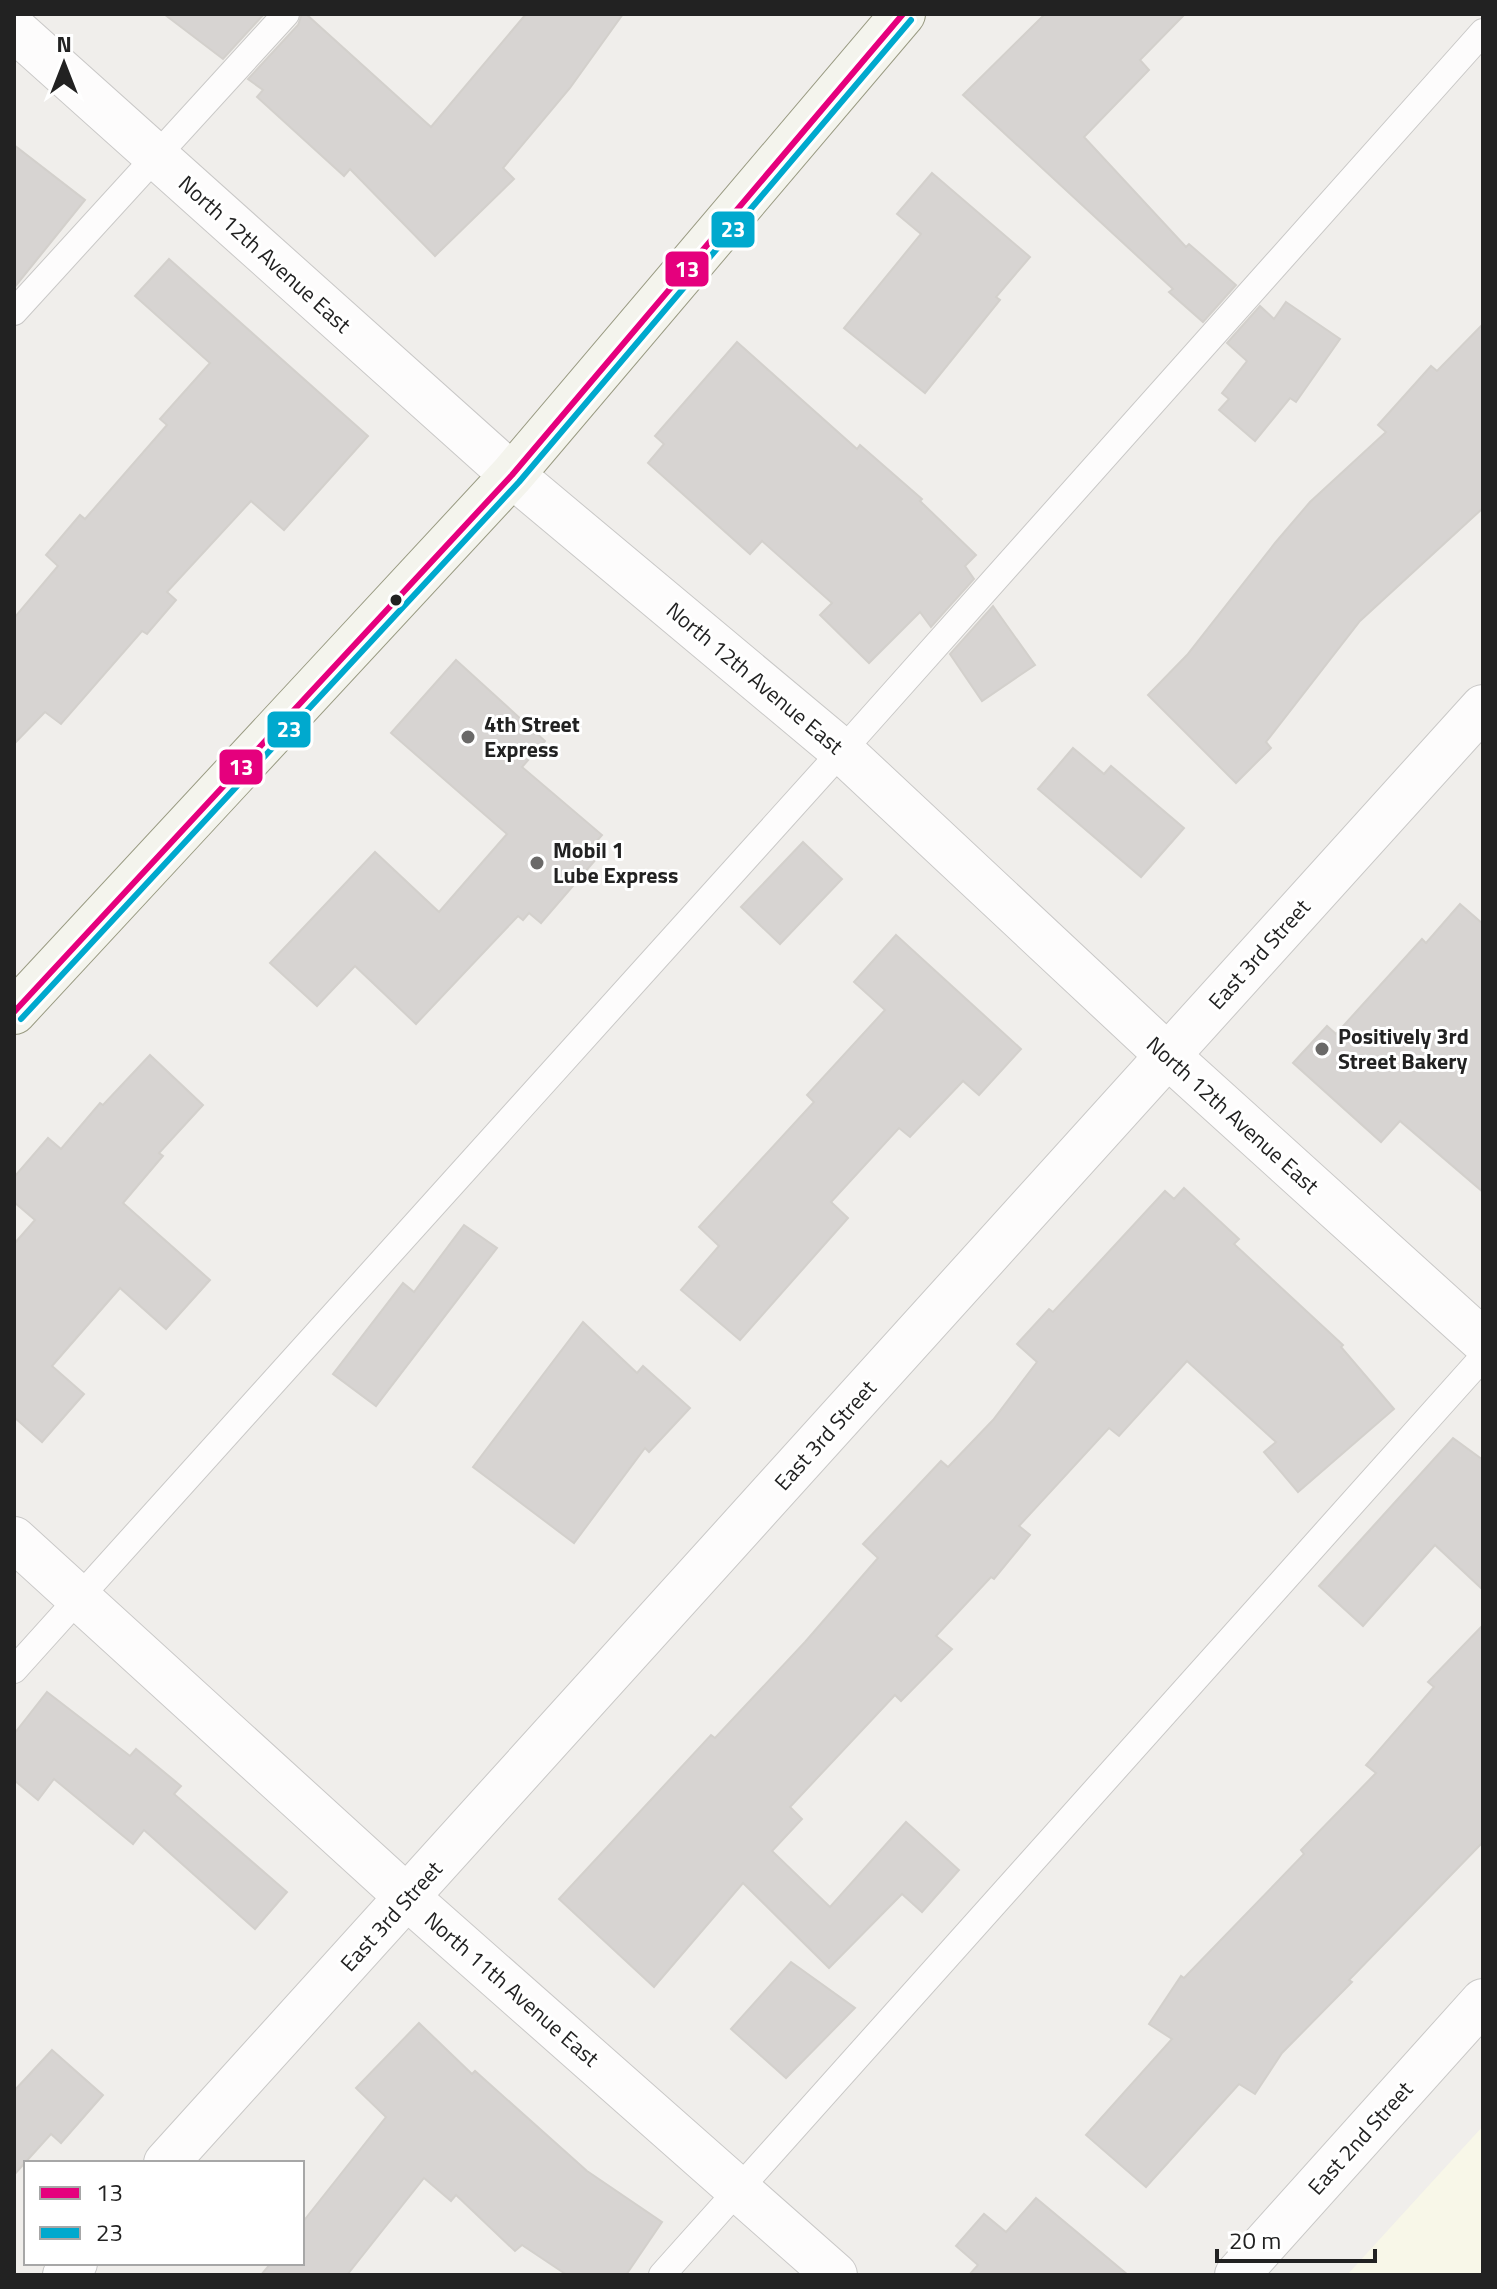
<svg xmlns="http://www.w3.org/2000/svg" width="1497" height="2289" font-family="'Titillium Web',sans-serif">
  <style>
    .education { fill: #f8f7e8 }
    .building { fill: #d7d4d2; stroke: #d3d0cc; stroke-width: 2 }
    .lines { fill: none; stroke-linecap: round; stroke-linejoin: round }
    .service-casing { stroke: #c9c8c7; stroke-width: 28 }
    .minor-casing { stroke: #c9c8c7; stroke-width: 46 }
    .tertiary-casing { stroke: #c9c8c7; stroke-width: 46 }
    .secondary-casing { stroke: #999a82; stroke-width: 46 }
    .service { stroke: #fdfcfc; stroke-width: 26 }
    .minor { stroke: #fdfcfc; stroke-width: 44 }
    .tertiary { stroke: #fdfcfc; stroke-width: 44 }
    .secondary { stroke: #f4f4ed; stroke-width: 44 }
    .bus-1-casing { stroke: #fff; stroke-width: 12 }
    .bus-2-casing { stroke: #fff; stroke-width: 12 }
    .bus-1 { stroke: #e5007d; stroke-width: 6 }
    .bus-2 { stroke: #00a9ce; stroke-width: 6 }
    .bus-dot { fill: #222; stroke: #fff; stroke-width: 3 }
    .poi-dot { fill: #6a6968; stroke: #fff; stroke-width: 3 }
    .labels { text-anchor: middle; dominant-baseline: central; stroke-width: 6; stroke-linejoin: round; paint-order: stroke }
    .street-label { font-size: 22px; fill: #222; stroke: #fff }
    .poi-label { font-size: 22px; font-weight: bold; fill: #222; stroke: #fff; text-anchor: start }
    .line-badge { stroke: #fff; stroke-width: 3 }
    .badge-label { font-size: 22px; text-anchor: middle; font-weight: bold; fill: #fff }
  </style>
  <rect width="100%" height="100%" fill="#f0eeeb"/>
  <!-- education -->
  <polygon class="education" points="1483,2126 1483,2275 1347,2275"/>
  <!-- building -->
  <g class="building">
    <polygon points="164,14 264,14 223,59"/>
    <polygon points="302,14 306,14 431,127 526,14 623,14 570,88 503,168 514,179 435,256 350,169 344,176 257,97 263,90 248,79 298,25"/>
    <polygon points="1045,14 1185,14 1140,60 1149,70 1084,137 1186,247 1189,244 1236,285 1203,322 1169,292 1173,289 963,95"/>
    <polygon points="14,145 85,200 14,288"/>
    <polygon points="932,173 1030,257 996,297 1000,300 925,393 844,328 921,234 897,214"/>
    <polygon points="169,259 368,436 284,530 251,501 167,592 176,600 147,634 142,631 61,724 45,712 14,744 14,618 58,566 46,555 80,515 85,519 167,425 160,419 210,363 135,296"/>
    <polygon points="1286,302 1340,339 1296,402 1290,398 1255,441 1219,410 1229,399 1222,393 1247,361 1227,343 1260,306 1274,319"/>
    <polygon points="1483,324 1483,508 1360,621 1266,742 1271,748 1236,783 1148,695 1187,655 1275,543 1310,502 1386,432 1378,425 1431,366 1437,371"/>
    <polygon points="737,342 857,449 860,445 922,499 920,501 976,555 965,566 974,579 931,627 920,612 869,663 820,615 832,603 762,541 750,554 648,463 664,444 655,436"/>
    <polygon points="993,606 1035,665 982,701 950,654"/>
    <polygon points="456,660 545,741 522,767 602,835 595,843 603,851 541,923 529,913 523,920 518,916 416,1024 355,966 317,1006 270,963 375,852 439,912 507,834 391,733"/>
    <polygon points="1073,748 1104,774 1111,766 1184,828 1141,877 1038,789"/>
    <polygon points="803,842 842,879 780,944 741,907"/>
    <polygon points="1460,904 1483,924 1483,1192 1400,1121 1381,1142 1293,1063 1327,1026 1336,1034 1422,939 1426,943"/>
    <polygon points="896,935 1021,1049 979,1095 963,1081 910,1137 899,1128 831,1202 848,1218 740,1340 681,1290 719,1246 699,1227 814,1102 807,1095 885,1010 854,982"/>
    <polygon points="150,1055 203,1105 159,1153 163,1156 123,1203 210,1280 166,1329 120,1288 52,1366 84,1394 42,1442 14,1417 14,1244 35,1220 14,1202 14,1177 48,1138 61,1149 100,1103 103,1105"/>
    <polygon points="1184,1188 1239,1239 1234,1244 1343,1345 1341,1347 1394,1409 1298,1492 1264,1452 1276,1442 1187,1361 1119,1436 1109,1428 1019,1526 1030,1535 994,1579 991,1577 936,1636 952,1649 901,1701 895,1695 790,1807 802,1819 772,1851 830,1907 906,1822 959,1870 922,1912 902,1894 829,1968 743,1883 654,1987 559,1899 711,1735 715,1738 805,1642 878,1558 863,1544 941,1461 948,1467 993,1420 1037,1362 1017,1344 1049,1309 1053,1312 1165,1191 1174,1199"/>
    <polygon points="464,1225 497,1248 376,1406 333,1374 403,1283 414,1292"/>
    <polygon points="583,1322 637,1373 643,1366 690,1408 649,1452 645,1448 574,1543 473,1467"/>
    <polygon points="1453,1438 1483,1460 1483,1590 1435,1545 1363,1626 1319,1586"/>
    <polygon points="1483,1625 1483,1842 1349,1980 1352,1982 1282,2053 1255,2094 1239,2084 1146,2187 1086,2135 1172,2039 1149,2024 1181,1976 1184,1978 1304,1854 1301,1850 1376,1773 1366,1765 1434,1687 1428,1682"/>
    <polygon points="47,1692 130,1756 136,1749 181,1786 174,1794 287,1892 255,1929 144,1830 133,1844 54,1779 38,1800 14,1780 14,1734"/>
    <polygon points="791,1962 855,2008 786,2078 731,2029"/>
    <polygon points="419,2023 472,2074 475,2071 587,2171 662,2222 626,2275 567,2275 522,2245 515,2251 456,2195 451,2201 424,2178 347,2275 261,2275 271,2263 302,2263 302,2223 386,2117 356,2088"/>
    <polygon points="52,2050 103,2095 61,2143 51,2134 14,2175 14,2091"/>
    <polygon points="1036,2198 1078,2233 1128,2275 969,2275 978,2265 956,2246 984,2214 1006,2232"/>
  </g>
  <g class="lines">
    <defs>
      <g id="service">
        <polyline points="14,312 286,14"/>
        <polyline points="14,1670 842,751 1483,32"/>
        <polyline points="662,2275 1483,1357"/>
      </g>
      <g id="minor">
        <polyline points="14,29 512,475"/>
        <polyline points="14,1539 408,1898 835,2275"/>
      </g>
      <g id="tertiary">
        <polyline points="512,475 842,751 1167,1055 1483,1341"/>
        <polyline points="166,2163 1483,707"/>
        <polyline points="65,2275 75,2263"/>
        <polyline points="1237,2275 1483,2001"/>
      </g>
      <polyline id="secondary" points="14,1012 512,475 903,14"/>
    </defs>
    <!-- service casing -->
    <use href="#service" class="service-casing"/>
    <!-- minor casing -->
    <use href="#minor" class="minor-casing"/>
    <!-- tertiary casing -->
    <use href="#tertiary" class="tertiary-casing"/>
    <!-- secondary casing -->
    <use href="#secondary" class="secondary-casing"/>
    <!-- service -->
    <use href="#service" class="service"/>
    <!-- minor -->
    <use href="#minor" class="minor"/>
    <!-- tertiary -->
    <use href="#tertiary" class="tertiary"/>
    <!-- secondary -->
    <use href="#secondary" class="secondary"/>
    <defs>
      <polyline id="bus-1" points="14,1012 512,475 903,14"/>
      <polyline id="bus-2" points="21,1019 519,482 911,20"/>
    </defs>
    <!-- bus-1 casing -->
    <use href="#bus-1" class="bus-1-casing"/>
    <!-- bus-2 casing -->
    <use href="#bus-2" class="bus-2-casing"/>
    <!-- bus-1 -->
    <use href="#bus-1" class="bus-1"/>
    <!-- bus-2 -->
    <use href="#bus-2" class="bus-2"/>
  </g>
  <!-- markers -->
  <circle class="bus-dot" cx="396" cy="600" r="7"/>
  <g class="poi-dot">
    <circle cx="468" cy="737" r="8"/>
    <circle cx="537" cy="863" r="8"/>
    <circle cx="1322" cy="1049" r="8"/>
  </g>
  <g class="labels">
    <!-- street labels -->
    <g class="street-label">
      <text transform="translate(265 254) rotate(42)">North 12th Avenue East</text>
      <text transform="translate(755 678) rotate(40)">North 12th Avenue East</text>
      <text transform="translate(1259 954) rotate(-48)">East 3rd Street</text>
      <text transform="translate(1233 1115) rotate(42)">North 12th Avenue East</text>
      <text transform="translate(825 1435) rotate(-48)">East 3rd Street</text>
      <text transform="translate(391 1916) rotate(-48)">East 3rd Street</text>
      <text transform="translate(512 1989) rotate(41)">North 11th Avenue East</text>
      <text transform="translate(1360 2138) rotate(-48)">East 2nd Street</text>
    </g>
    <!-- poi labels -->
    <g class="poi-label">
      <text x="484" y="724">4th Street<tspan x="484" dy="25">Express</tspan></text>
      <text x="553" y="850">Mobil 1<tspan x="553" dy="25">Lube Express</tspan></text>
      <text x="1338" y="1036">Positively 3rd<tspan x="1338" dy="25">Street Bakery</tspan></text>
    </g>
  </g>
  <g class="line-badge">
    <rect x="710" y="210" width="46" height="39" rx="8" fill="#00a9ce"/>
    <rect x="664" y="250" width="46" height="38" rx="8" fill="#e5007d"/>
    <rect x="266" y="710" width="46" height="39" rx="8" fill="#00a9ce"/>
    <rect x="218" y="748" width="46" height="38" rx="8" fill="#e5007d"/>
  </g>
  <g class="badge-label">
    <text x="733" y="237">23</text>
    <text x="687" y="277">13</text>
    <text x="289" y="737">23</text>
    <text x="241" y="775">13</text>
  </g>
  <!-- border -->
  <rect width="1497" height="2289" fill="none" stroke="#222222" stroke-width="32"/>
  <!-- legend -->
  <rect x="24" y="2161" width="280" height="104" fill="#ffffff" stroke="#a7a7a7" stroke-width="2"/>
  <rect x="40" y="2187" width="40" height="12" fill="#e5007d" stroke="#a7a7a7" stroke-width="2"/>
  <text x="96" y="2201" font-size="24" fill="#222222">13</text>
  <rect x="40" y="2227" width="40" height="12" fill="#00a9ce" stroke="#a7a7a7" stroke-width="2"/>
  <text x="96" y="2241" font-size="24" fill="#222222">23</text>
  <!-- north arrow -->
  <g transform="translate(64 64)" stroke="#ffffff" stroke-width="6" paint-order="stroke">
  <path d="M0-6L14 30L0 20L-14 30Z" fill="#222222"/>
  <text y="-12" font-size="22" font-weight="bold" text-anchor="middle" fill="#222222">N</text>
  </g>
  <!-- scale -->
  <path d="M1217 2249v12h158v-12" fill="none" stroke="#222222" stroke-width="4"/>
  <text x="1229" y="2249" font-size="24" fill="#222222" stroke="#ffffff" stroke-width="6" paint-order="stroke">20 m</text>
</svg>
